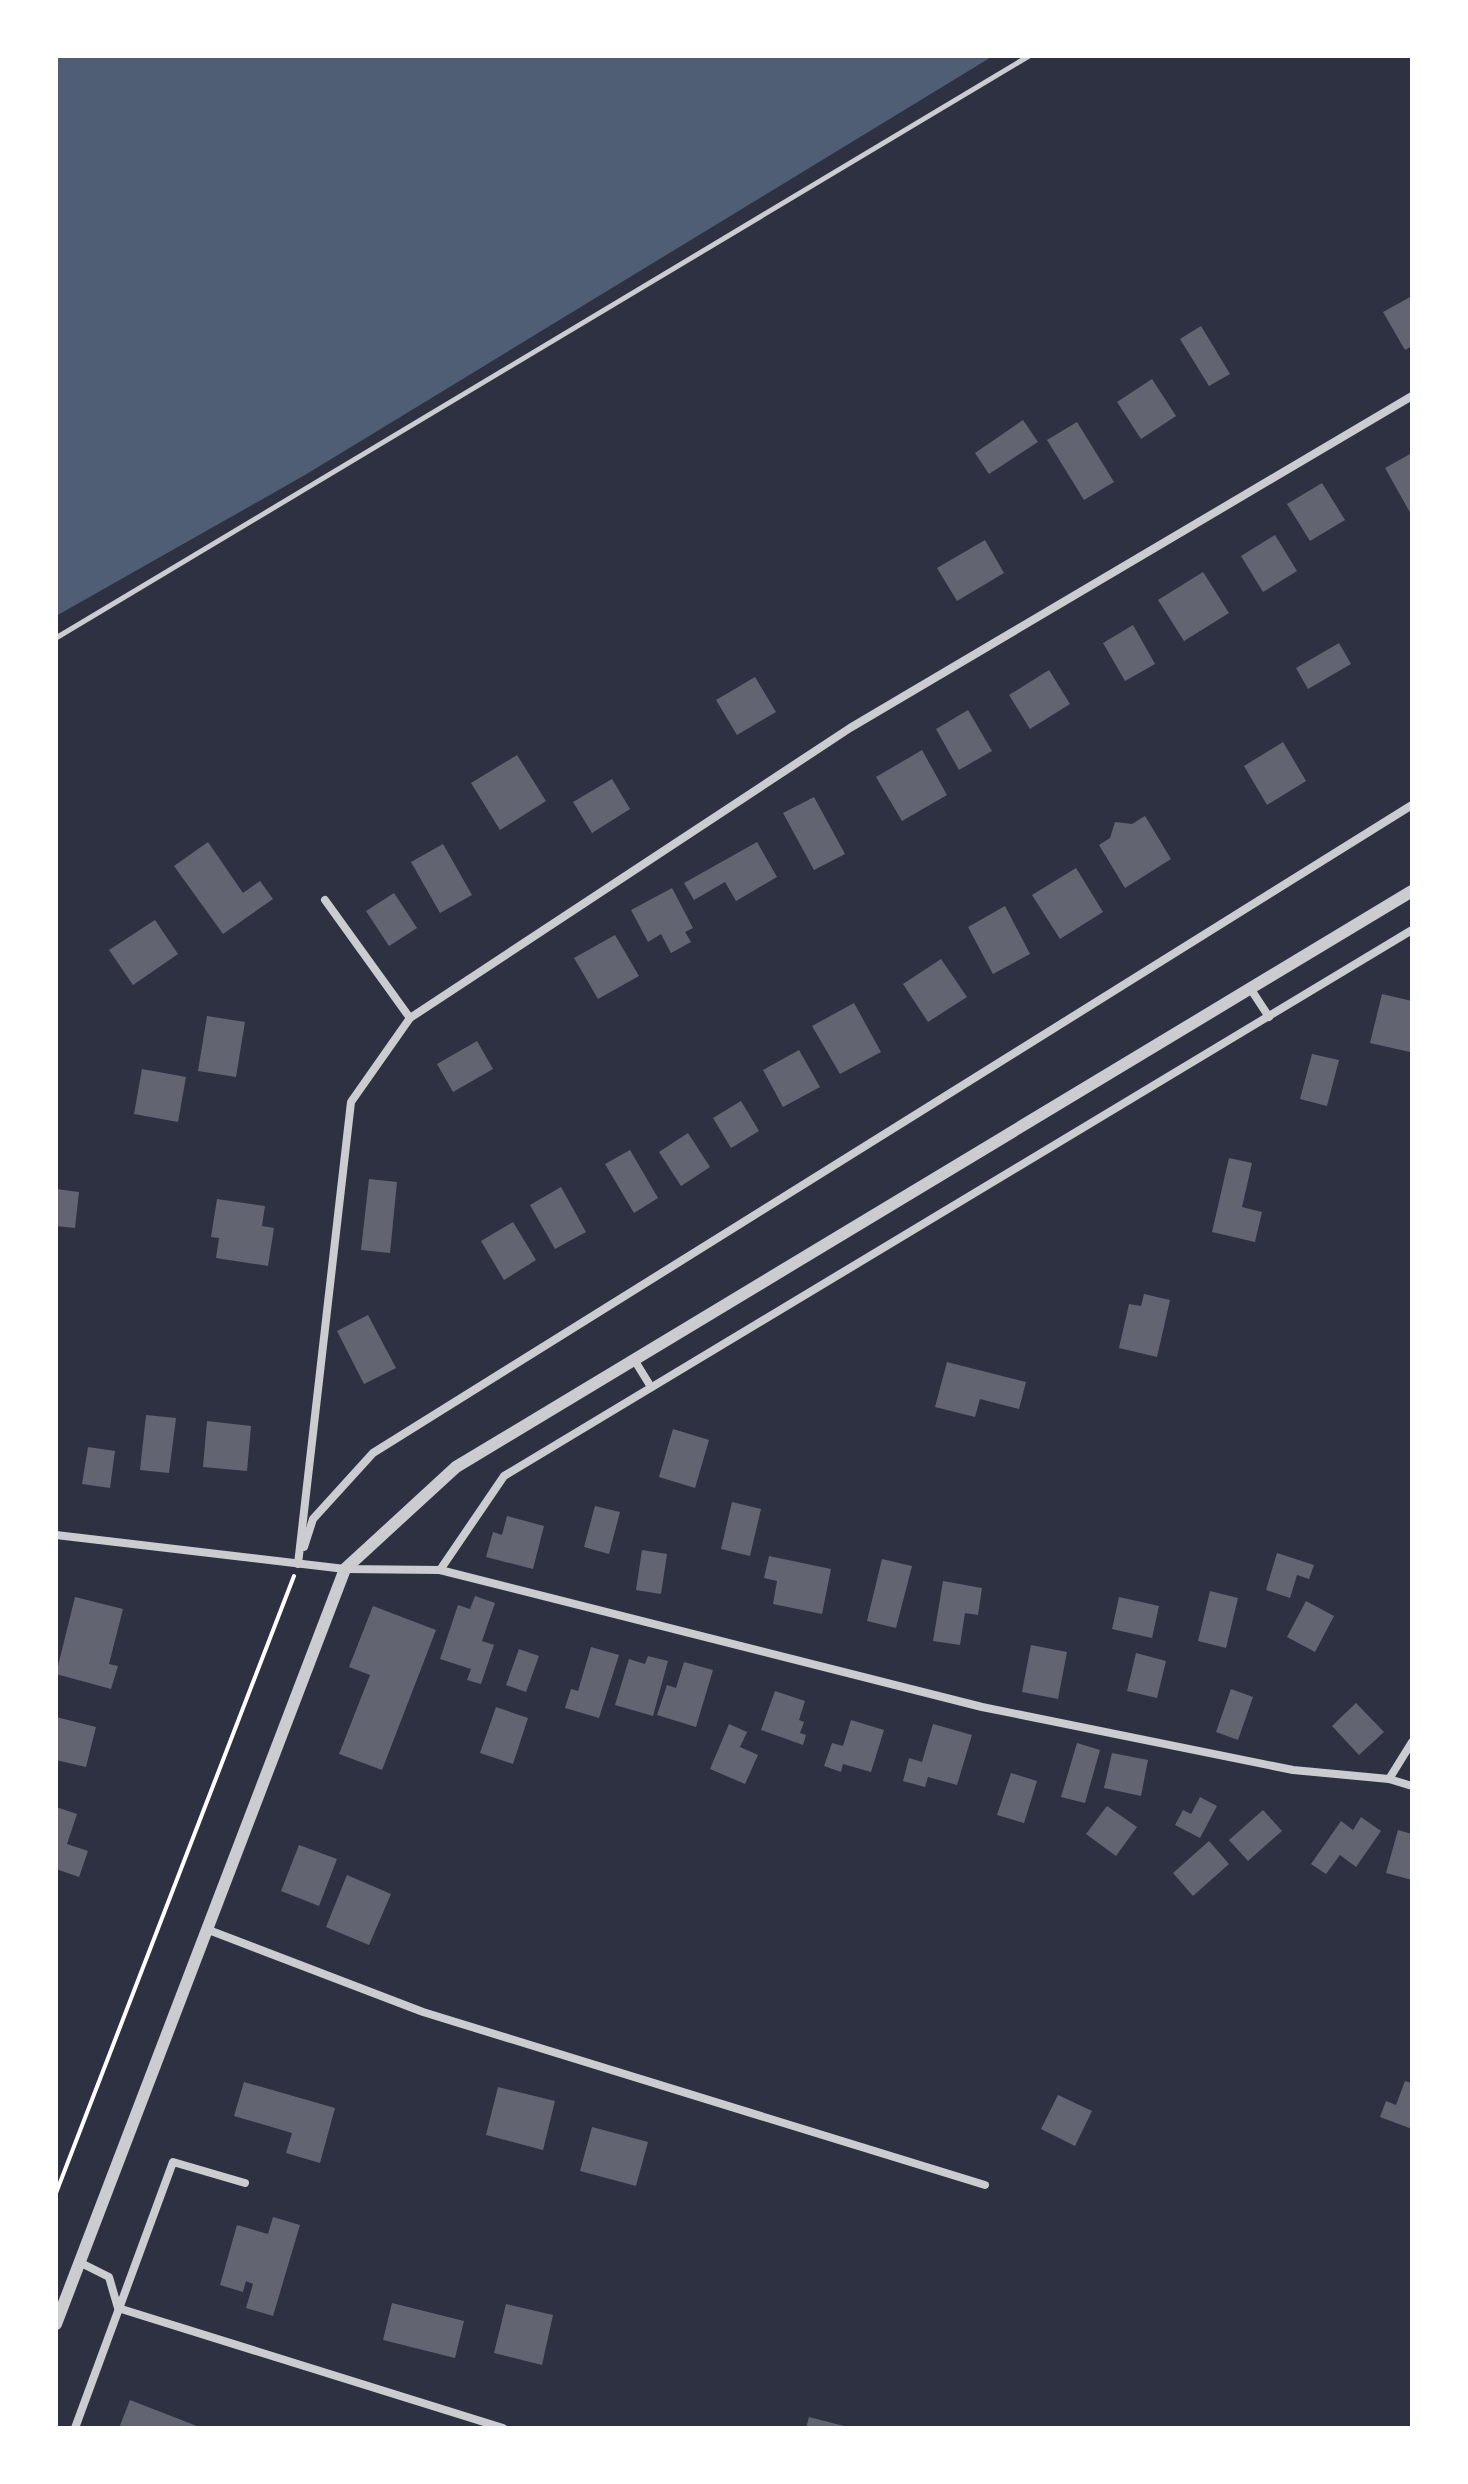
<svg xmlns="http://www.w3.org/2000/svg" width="1468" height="2484" font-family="'Alegreya Sans',sans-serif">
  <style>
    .water { fill: #4f5d75 }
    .building { fill: #626471 }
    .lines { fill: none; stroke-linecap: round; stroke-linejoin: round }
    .path { stroke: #fff; stroke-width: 4 }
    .service { stroke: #caccd0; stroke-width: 5 }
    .minor { stroke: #caccd0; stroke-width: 8 }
    .tertiary { stroke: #caccd0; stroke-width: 12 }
  </style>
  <rect width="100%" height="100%" fill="#2d3142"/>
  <!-- water -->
  <polygon class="water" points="56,56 993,56 305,475 56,616"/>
  <!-- building -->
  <g class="building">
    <polygon points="1412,296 1412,346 1405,350 1383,312"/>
    <polygon points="1201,326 1230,374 1209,386 1180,339"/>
    <polygon points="1152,379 1176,416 1141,439 1117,402"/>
    <polygon points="1023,420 1038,442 989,474 975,453"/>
    <polygon points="1077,422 1114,482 1084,500 1047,440"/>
    <polygon points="1412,453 1412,516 1385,468"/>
    <polygon points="1322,483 1345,520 1310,541 1287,504"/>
    <polygon points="1275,535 1297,571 1263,592 1241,556"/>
    <polygon points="985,540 1004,573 957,601 937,568"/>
    <polygon points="1203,572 1229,613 1184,641 1158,600"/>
    <polygon points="1133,625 1155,664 1125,681 1103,643"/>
    <polygon points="1339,643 1351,664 1308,689 1296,668"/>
    <polygon points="1049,670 1070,704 1030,729 1009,695"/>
    <polygon points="755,677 776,712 737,735 716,700"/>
    <polygon points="968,710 992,751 959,770 936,729"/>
    <polygon points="1283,742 1306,781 1267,805 1244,766"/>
    <polygon points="922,750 947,795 902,821 876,777"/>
    <polygon points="517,755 546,801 500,830 471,783"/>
    <polygon points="612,779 630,809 592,833 573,802"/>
    <polygon points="814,797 845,854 814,870 783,813"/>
    <polygon points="1145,816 1171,859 1125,888 1099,845 1110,838 1115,822 1132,824"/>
    <polygon points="208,842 243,893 260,881 273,899 223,934 174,866"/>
    <polygon points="757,842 777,877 736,901 725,882 694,900 684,883"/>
    <polygon points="443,844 472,895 440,913 411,862"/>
    <polygon points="1076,868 1103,912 1060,939 1032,895"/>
    <polygon points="672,888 693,928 685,932 691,942 671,953 661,934 648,942 631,910"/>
    <polygon points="394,893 417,928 389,946 366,911"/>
    <polygon points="1005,906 1030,954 993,974 968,927"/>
    <polygon points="155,920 178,954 133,985 109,950"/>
    <polygon points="615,935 639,976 598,999 574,958"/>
    <polygon points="941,959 967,997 928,1022 903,984"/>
    <polygon points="1382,994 1412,1001 1410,1052 1370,1043"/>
    <polygon points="854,1003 881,1052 840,1074 812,1026"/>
    <polygon points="207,1016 245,1022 236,1077 198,1071"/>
    <polygon points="477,1041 493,1069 453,1092 437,1064"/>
    <polygon points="799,1050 820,1087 783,1107 763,1070"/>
    <polygon points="1312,1054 1339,1060 1327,1106 1300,1099"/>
    <polygon points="142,1069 186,1077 178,1122 134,1114"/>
    <polygon points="741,1101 759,1131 731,1148 713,1118"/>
    <polygon points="688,1133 710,1167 681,1186 659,1152"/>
    <polygon points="630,1150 658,1198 634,1213 605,1164"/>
    <polygon points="1229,1158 1252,1163 1242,1207 1262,1212 1255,1242 1212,1232"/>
    <polygon points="369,1179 397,1182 390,1253 361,1250"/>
    <polygon points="561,1187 586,1232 555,1249 530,1205"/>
    <polygon points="56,1189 79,1192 75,1228 56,1226"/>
    <polygon points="217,1199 265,1206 262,1226 274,1228 268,1266 216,1258 219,1238 211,1237"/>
    <polygon points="513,1222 536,1260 504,1280 481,1241"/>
    <polygon points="1144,1294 1170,1300 1157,1357 1119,1348 1129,1304 1141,1306"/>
    <polygon points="368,1315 396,1368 364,1384 337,1331"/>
    <polygon points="947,1362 1026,1382 1019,1409 980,1399 975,1417 935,1407"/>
    <polygon points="146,1415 176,1418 169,1473 140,1470"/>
    <polygon points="207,1421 251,1426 247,1471 203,1467"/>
    <polygon points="673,1429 709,1440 695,1488 659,1477"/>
    <polygon points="88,1447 115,1451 110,1488 82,1484"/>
    <polygon points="732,1502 761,1509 750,1556 721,1549"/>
    <polygon points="595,1506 620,1512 609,1554 584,1547"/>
    <polygon points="507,1516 544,1526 533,1569 486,1557 493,1532 502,1535"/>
    <polygon points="642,1550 667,1554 661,1594 636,1590"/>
    <polygon points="1277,1553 1314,1565 1309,1579 1297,1575 1290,1598 1266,1590"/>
    <polygon points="769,1556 831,1569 822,1614 773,1604 777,1581 764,1578"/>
    <polygon points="882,1559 912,1566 896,1628 867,1621"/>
    <polygon points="943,1581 982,1588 978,1615 965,1613 960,1645 933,1641"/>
    <polygon points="1210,1591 1238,1598 1226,1648 1198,1641"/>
    <polygon points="475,1596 495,1603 482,1641 494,1645 481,1684 467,1680 471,1669 440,1659 458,1605 470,1609"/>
    <polygon points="75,1597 123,1609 109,1664 118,1666 111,1689 56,1674"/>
    <polygon points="1119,1597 1159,1606 1152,1638 1112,1629"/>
    <polygon points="1306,1601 1334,1616 1315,1652 1287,1637"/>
    <polygon points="373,1606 436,1630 382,1770 339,1754 370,1675 349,1667"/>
    <polygon points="1031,1645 1067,1652 1058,1699 1022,1692"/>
    <polygon points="591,1647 619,1655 599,1718 565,1708 571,1689 578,1691"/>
    <polygon points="519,1649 539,1656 526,1692 506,1685"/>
    <polygon points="1136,1653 1166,1661 1157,1698 1127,1691"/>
    <polygon points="648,1656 668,1661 653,1716 615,1705 629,1659 645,1664"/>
    <polygon points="684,1662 713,1670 696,1727 657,1715 667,1685 676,1688"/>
    <polygon points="1231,1689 1253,1697 1238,1740 1216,1732"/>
    <polygon points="775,1691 805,1701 799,1720 804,1722 800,1733 806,1735 803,1745 761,1730"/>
    <polygon points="1356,1703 1384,1732 1359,1755 1332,1726"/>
    <polygon points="496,1707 528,1718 513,1764 480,1753"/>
    <polygon points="56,1717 96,1727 86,1767 56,1760"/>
    <polygon points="851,1720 884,1730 871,1772 843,1764 841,1772 824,1766 832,1743 843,1746"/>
    <polygon points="729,1724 747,1732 740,1747 758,1755 745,1784 710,1769"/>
    <polygon points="933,1724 972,1735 957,1785 928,1777 925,1787 903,1781 909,1758 922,1762"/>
    <polygon points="1077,1743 1100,1750 1085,1803 1061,1797"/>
    <polygon points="1112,1753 1148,1760 1141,1796 1104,1788"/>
    <polygon points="1011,1773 1037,1781 1024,1823 997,1815"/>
    <polygon points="1200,1797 1217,1806 1200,1838 1175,1825 1183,1810 1191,1814"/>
    <polygon points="1107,1806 1137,1827 1116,1856 1086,1834"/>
    <polygon points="56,1807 77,1814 67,1844 88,1851 79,1877 56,1869"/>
    <polygon points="1263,1810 1282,1831 1248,1861 1229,1840"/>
    <polygon points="1361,1817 1381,1831 1356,1867 1340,1855 1326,1874 1311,1864 1341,1821 1353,1830"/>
    <polygon points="1398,1830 1412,1834 1412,1880 1386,1873"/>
    <polygon points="1209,1841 1229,1864 1193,1896 1173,1873"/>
    <polygon points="299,1845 337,1859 319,1906 281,1891"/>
    <polygon points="347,1875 391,1894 369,1945 326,1927"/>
    <polygon points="1405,2081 1412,2083 1412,2129 1380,2117 1386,2101 1396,2105"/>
    <polygon points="244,2082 335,2108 320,2163 286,2153 292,2133 234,2116"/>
    <polygon points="498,2087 555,2101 543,2150 486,2135"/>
    <polygon points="1058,2095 1092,2111 1075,2146 1041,2129"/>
    <polygon points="592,2127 648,2142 636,2186 580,2171"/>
    <polygon points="273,2217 300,2225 273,2316 246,2308 253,2284 246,2281 243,2292 220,2285 237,2225 268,2234"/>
    <polygon points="392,2303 464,2321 455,2358 383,2340"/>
    <polygon points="506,2304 553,2315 542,2365 494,2353"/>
    <polygon points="130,2400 202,2428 119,2428"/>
    <polygon points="809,2417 848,2427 847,2428 806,2428"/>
  </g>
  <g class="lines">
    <!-- path -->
    <polyline class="path" points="56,2193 294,1576"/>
    <!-- service -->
    <polyline class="service" points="56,638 1029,56"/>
    <!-- minor -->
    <g class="minor">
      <polyline points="325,900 410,1018"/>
      <polyline points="1250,988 1269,1017"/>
      <polyline points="635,1361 651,1387"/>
      <polyline points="56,1535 345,1569 440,1570 982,1707 1293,1770 1389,1779 1412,1786"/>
      <polyline points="304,1547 313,1519 373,1453 1412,805"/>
      <polyline points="298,1564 351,1102 410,1018 850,728 1412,396"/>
      <polyline points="440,1570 504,1476 1412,930"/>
      <polyline points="1389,1779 1412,1742"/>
      <polyline points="206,1929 423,2012 985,2185"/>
      <polyline points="79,2262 109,2277 118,2308 503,2428"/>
      <polyline points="75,2428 173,2162 245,2183"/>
    </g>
    <!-- tertiary -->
    <polyline class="tertiary" points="56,2324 345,1569 456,1467 1412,891"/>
  </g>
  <!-- border -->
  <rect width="1468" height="2484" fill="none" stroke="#ffffff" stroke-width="116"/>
</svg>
